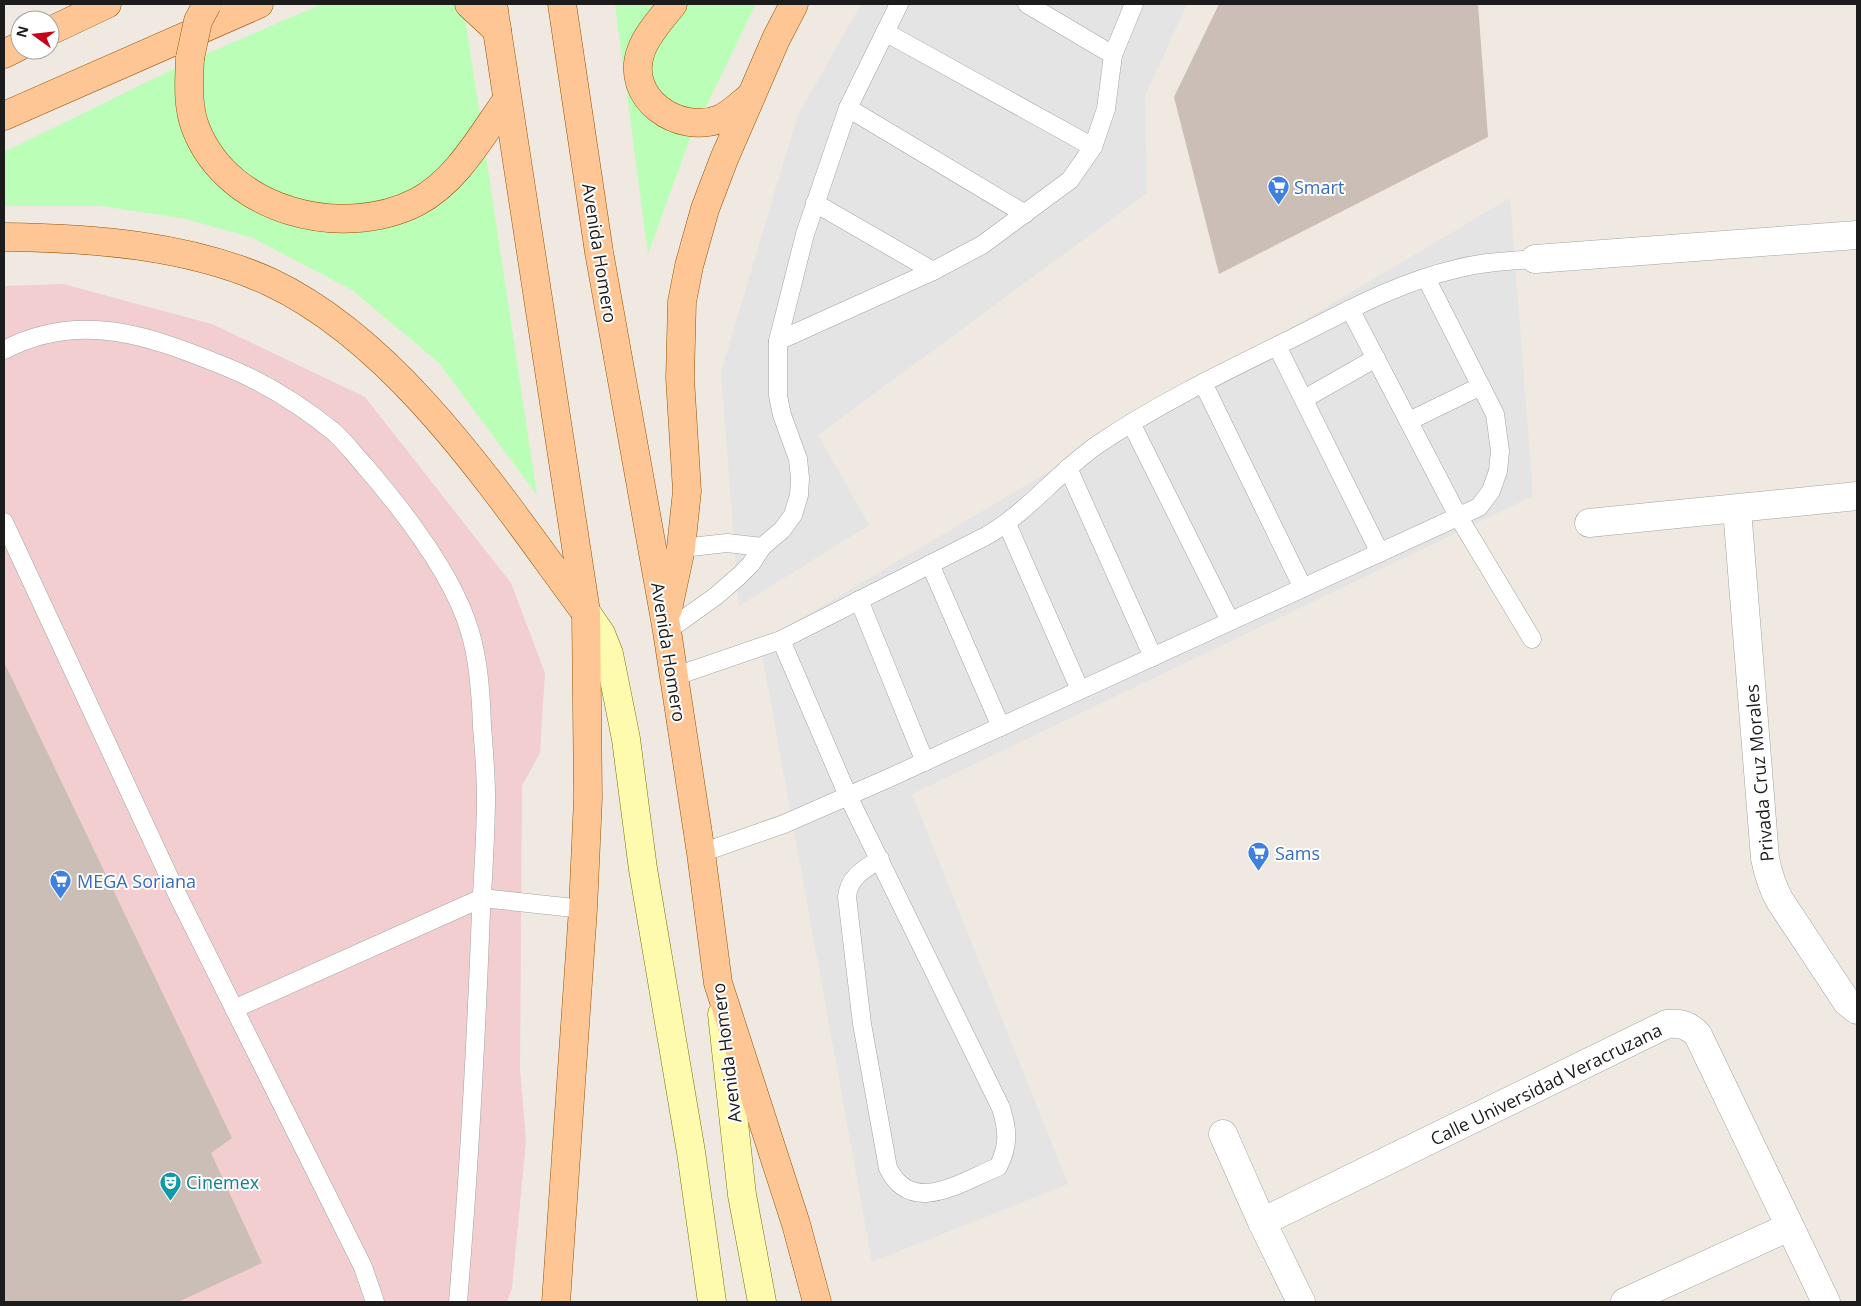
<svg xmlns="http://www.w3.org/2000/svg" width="1861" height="1306" font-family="'Open Sans',sans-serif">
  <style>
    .commercial { fill: #f2ced0 }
    .park { fill: #bafeb8 }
    .parking { fill: #e4e4e4 }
    .building { fill: #cbbeb7 }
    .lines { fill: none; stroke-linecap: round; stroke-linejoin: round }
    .lane-casing { stroke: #a3a3a3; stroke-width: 19 }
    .street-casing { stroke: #a3a3a3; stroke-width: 29 }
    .secondary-casing { stroke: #767600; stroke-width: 29 }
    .primary-casing { stroke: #945400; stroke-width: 29 }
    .lane { stroke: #fff; stroke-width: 18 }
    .street { stroke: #fff; stroke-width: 28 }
    .secondary { stroke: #fffbae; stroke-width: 28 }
    .primary { stroke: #ffc695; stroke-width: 28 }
    .primary-bridge-casing { stroke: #945400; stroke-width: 29; stroke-linecap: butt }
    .primary-bridge { stroke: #ffc695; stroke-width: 28 }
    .labels { text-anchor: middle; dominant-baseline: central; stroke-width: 4; stroke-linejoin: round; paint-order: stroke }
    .shop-label { font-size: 18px; fill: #366cbe; stroke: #fff; text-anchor: start }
    .street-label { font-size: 18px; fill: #1c1c1c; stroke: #fff }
    .culture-label { font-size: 18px; fill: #0d838f; stroke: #fff; text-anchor: start }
  </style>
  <rect width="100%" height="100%" fill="#efe9e1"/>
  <!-- commercial -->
  <polygon class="commercial" points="63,284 212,324 365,397 511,583 545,673 540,753 522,786 520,1069 526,1141 512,1288 507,1302 4,1302 4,286"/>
  <!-- park -->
  <g class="park">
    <polygon points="322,4 463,4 537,495 439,363 352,290 253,238 186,219 102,206 4,206 4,152 192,60"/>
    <polygon points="615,4 756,4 689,141 648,254"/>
  </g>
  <!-- parking -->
  <g class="parking">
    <polygon points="861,4 1187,4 1145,96 1147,193 818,435 869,525 739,606 721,372 797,117"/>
    <polygon points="1510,198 1533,496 912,794 1068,1184 872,1262 760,643"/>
  </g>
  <!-- building -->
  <g class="building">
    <polygon points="1219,4 1478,4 1488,137 1219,274 1174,97"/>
    <polygon points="4,662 232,1138 211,1153 262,1263 178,1302 4,1302"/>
  </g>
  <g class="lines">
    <defs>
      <g id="lane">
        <polyline points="885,32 1093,147"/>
        <polyline points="1113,55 1134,4"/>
        <polyline points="848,108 1025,214"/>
        <polyline points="815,203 933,271"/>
        <polyline points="1350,309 1458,516 1532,639"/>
        <polyline points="778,341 933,271 982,245 1070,180 1093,147 1106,109 1113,55 1027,4"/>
        <polyline points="1277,346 1380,553"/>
        <path d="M4,350c76,-40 146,-14 220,16 40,16 77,39 110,66 11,10 20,22 30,33 38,44 90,111 106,167 9,30 11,63 12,95 2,23 4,47 4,70 0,38 -3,77 -5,115 -5,130 -12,260 -23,390"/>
        <polyline points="1203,383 1303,588"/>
        <polyline points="1304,399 1376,358"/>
        <polyline points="1409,421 1481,386"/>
        <polyline points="1131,423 1230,621"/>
        <polyline points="1068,468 1153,657"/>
        <polyline points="4,522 178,896 363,1267 375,1302"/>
        <polyline points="1007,524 1080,690"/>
        <polyline points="681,548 727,543 762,547"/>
        <polyline points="930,564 1001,727"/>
        <polyline points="859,600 925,762"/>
        <polyline points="667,631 716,596 739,576 751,564 762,547 782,530 793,515 799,495 800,478 798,459 782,415 778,396 778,341 805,234 848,108 899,4"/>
        <path d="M781,640l67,156 153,312c7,22 8,38 -3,59 -36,14 -86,50 -110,1l-26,-144 -15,-127c2,-20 16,-27 33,-38"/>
        <path d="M673,677l108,-37 205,-104c42,-24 71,-63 111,-91 62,-42 129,-74 196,-107 52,-26 106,-56 163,-69 26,-7 53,-8 79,-10"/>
        <polyline points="701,853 784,824 889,778 1479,507 1491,491 1498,471 1500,451 1495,414 1426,278"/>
        <polyline points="234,1009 482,898 583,909"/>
      </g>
      <g id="street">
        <polyline points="1535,259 1857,235"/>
        <path d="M1737,509l28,349c3,15 7,29 15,43l67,101 10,8"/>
        <polyline points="1589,523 1857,496"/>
        <polyline points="1223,1134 1262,1222 1301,1302"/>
        <path d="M1262,1222l405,-198c14,-1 22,1 31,11l128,267"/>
        <polyline points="1625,1302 1789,1227"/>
      </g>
      <g id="secondary">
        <polyline points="586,612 601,634 609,654 626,739 643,869 691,1152 712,1302"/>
        <polyline points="722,1014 742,1195 762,1302"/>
      </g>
      <g id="primary">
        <polyline points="469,4 497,30"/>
        <polyline points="493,4 586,612 588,798 583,909 556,1302"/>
        <polyline points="562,4 599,252 667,631 701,853 718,983 796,1224 817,1302"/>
        <path d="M673,4c-11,14 -26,30 -32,47 -17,47 37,84 79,68 11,-5 22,-16 31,-23"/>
        <polyline points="50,31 107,4"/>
        <polyline points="4,54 20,46"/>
        <path d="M190,58c-1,24 -3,49 6,71 33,83 146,111 221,73 40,-21 64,-66 90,-102"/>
        <polyline points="4,116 259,4"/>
        <path d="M4,237c88,1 185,8 266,45 130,61 229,214 313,327"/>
        <polyline points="668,609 681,548 687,491 680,378 682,302 689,266 705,209 724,159 776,39 794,4"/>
      </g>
    </defs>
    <!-- lane casing -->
    <use href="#lane" class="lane-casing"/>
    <!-- street casing -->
    <use href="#street" class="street-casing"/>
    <!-- secondary casing -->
    <use href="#secondary" class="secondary-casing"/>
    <!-- primary casing -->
    <use href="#primary" class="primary-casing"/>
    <!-- lane -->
    <use href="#lane" class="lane"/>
    <!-- street -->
    <use href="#street" class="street"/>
    <!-- secondary -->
    <use href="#secondary" class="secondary"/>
    <!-- primary -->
    <use href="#primary" class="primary"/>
    <defs>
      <polyline id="primary-bridge" points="190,58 198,21 207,4"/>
    </defs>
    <!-- primary-bridge casing -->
    <use href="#primary-bridge" class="primary-bridge-casing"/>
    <!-- primary-bridge -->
    <use href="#primary-bridge" class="primary-bridge"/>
  </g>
  <!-- icons -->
  <defs>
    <symbol id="supermarket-pin" viewBox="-11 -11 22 30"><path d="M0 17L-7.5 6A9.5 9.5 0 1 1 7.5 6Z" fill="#3f7fe0" stroke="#fff"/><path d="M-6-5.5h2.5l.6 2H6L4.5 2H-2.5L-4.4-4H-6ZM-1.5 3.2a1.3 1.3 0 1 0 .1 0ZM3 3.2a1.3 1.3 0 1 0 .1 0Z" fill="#fff"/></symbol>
    <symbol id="theatre-pin" viewBox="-11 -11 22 30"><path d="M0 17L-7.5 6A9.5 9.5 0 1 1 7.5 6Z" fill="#0f9aa8" stroke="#fff"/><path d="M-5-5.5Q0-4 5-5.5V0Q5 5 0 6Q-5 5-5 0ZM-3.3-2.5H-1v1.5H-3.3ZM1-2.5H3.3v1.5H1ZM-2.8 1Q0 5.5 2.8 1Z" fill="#fff"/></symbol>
  </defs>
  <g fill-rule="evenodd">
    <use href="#supermarket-pin" x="1266" y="174" width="25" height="34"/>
    <use href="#supermarket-pin" x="1246" y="840" width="25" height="34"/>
    <use href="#supermarket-pin" x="48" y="868" width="25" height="34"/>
    <use href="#theatre-pin" x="158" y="1170" width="25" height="34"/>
  </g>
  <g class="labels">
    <!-- shop labels -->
    <g class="shop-label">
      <text x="1294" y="187">Smart</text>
      <text x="1275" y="853">Sams</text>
      <text x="77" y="881">MEGA Soriana</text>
    </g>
    <!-- street labels -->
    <g class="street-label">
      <text transform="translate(600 253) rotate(81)">Avenida Homero</text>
      <text transform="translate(669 652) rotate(81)">Avenida Homero</text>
      <text transform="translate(1759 773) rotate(-95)">Privada Cruz Morales</text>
      <text transform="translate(726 1053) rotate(-97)">Avenida Homero</text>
      <text transform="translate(1546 1084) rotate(-26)">Calle Universidad Veracruzana</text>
    </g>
    <!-- culture labels -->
    <g class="culture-label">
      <text x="186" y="1182">Cinemex</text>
    </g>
  </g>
  <!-- border -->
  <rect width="1861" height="1306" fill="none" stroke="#1c1c1c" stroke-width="10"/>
  <!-- north arrow -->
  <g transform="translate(35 35) rotate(285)"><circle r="24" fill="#ffffff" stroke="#a4a4a4"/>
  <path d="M0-4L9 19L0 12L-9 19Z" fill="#c80015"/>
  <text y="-8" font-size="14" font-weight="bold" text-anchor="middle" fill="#1c1c1c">N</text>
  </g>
</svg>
